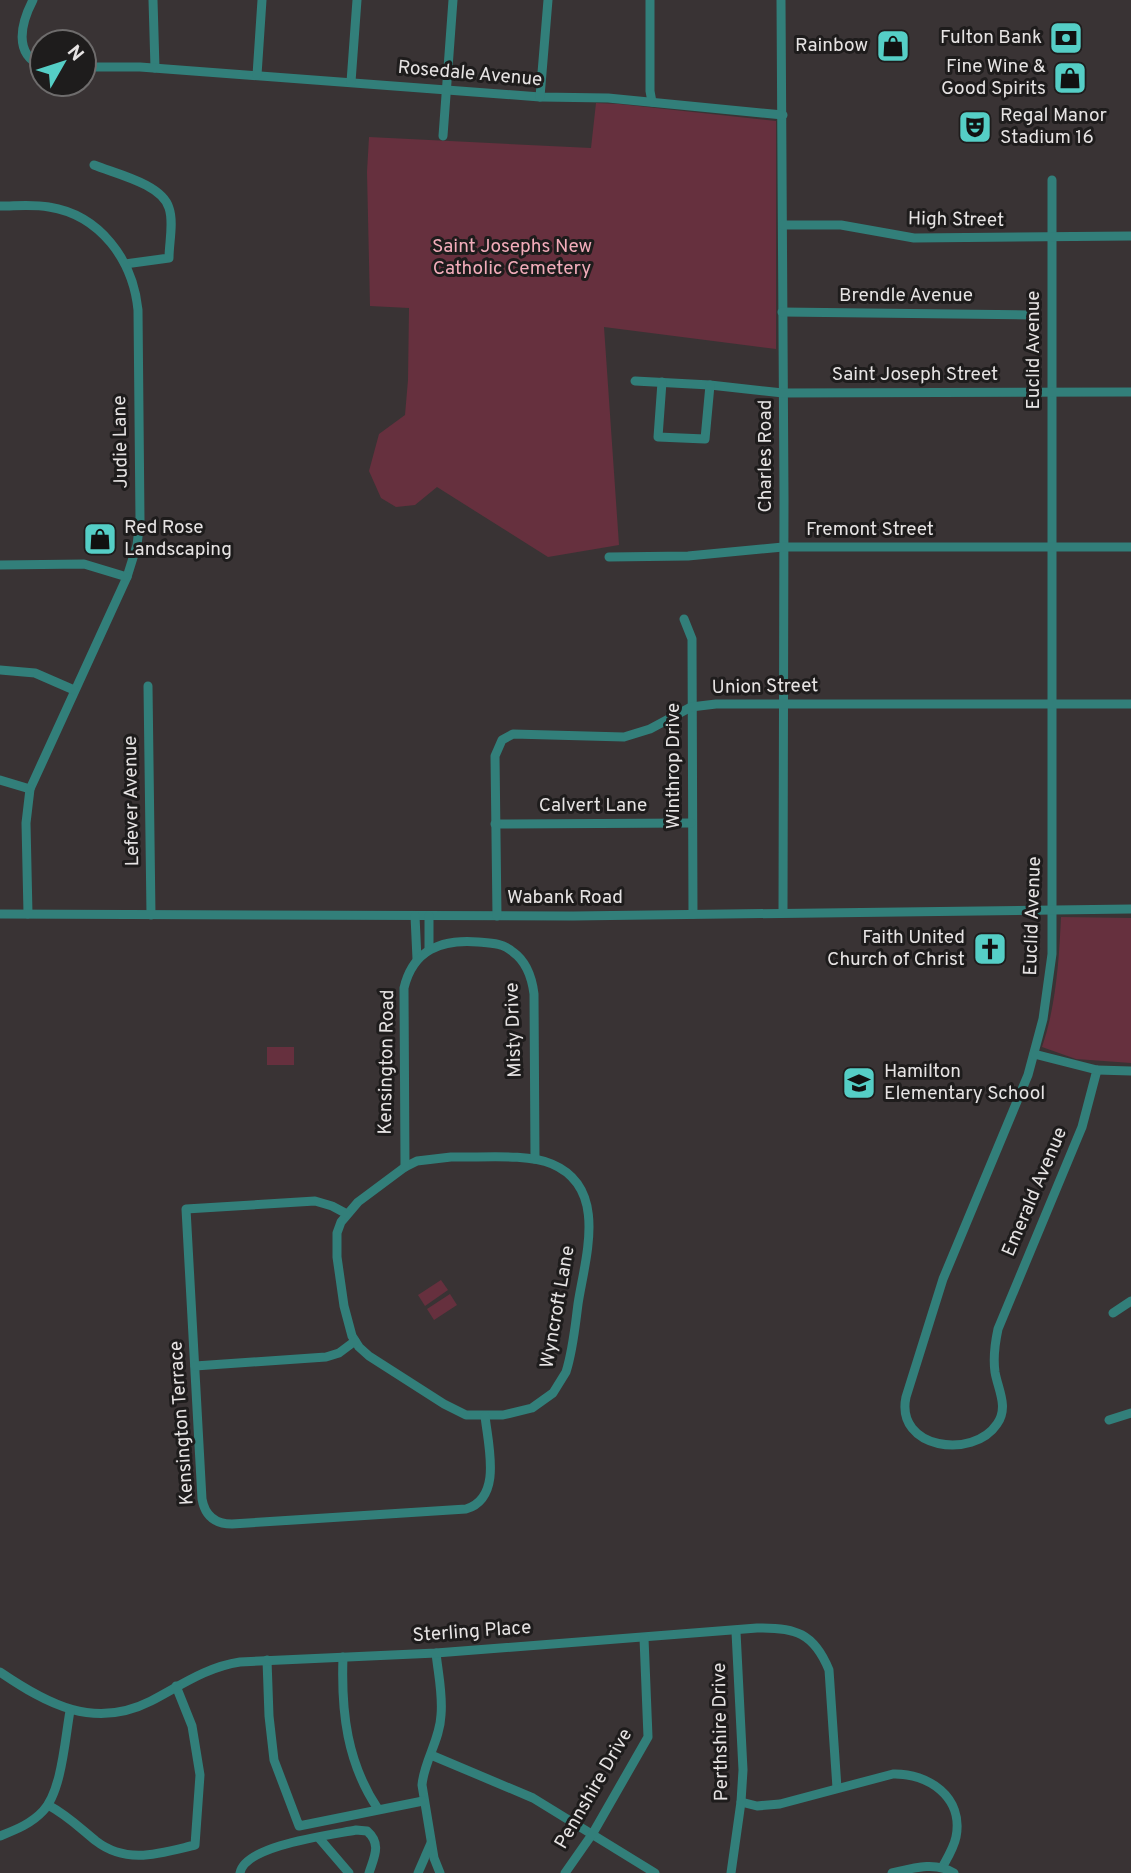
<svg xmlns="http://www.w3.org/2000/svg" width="1131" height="1873" font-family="Overpass,sans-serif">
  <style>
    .green { fill: #66303e }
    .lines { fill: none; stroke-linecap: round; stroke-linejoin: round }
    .minor { stroke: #327f7a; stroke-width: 9 }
    .labels { text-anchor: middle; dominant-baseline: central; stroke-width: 6; stroke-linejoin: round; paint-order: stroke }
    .poi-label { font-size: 19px; fill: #e6e3e3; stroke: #1e1c1c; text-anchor: end }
    .street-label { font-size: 19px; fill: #e6e3e3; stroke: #1e1c1c }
    .park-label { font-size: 19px; fill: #f2acba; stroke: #1e1c1c }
  </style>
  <rect width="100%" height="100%" fill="#393334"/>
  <!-- green -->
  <g class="green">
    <polygon points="596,103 619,104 776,121 776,349 604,327 619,545 548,557 437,487 415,505 396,507 381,498 369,471 379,434 405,415 408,380 409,308 370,306 367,172 369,137 591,148"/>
    <path d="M1061,917l70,1v145l-55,-4 -34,-12c14,-41 17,-86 19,-130z"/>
    <rect x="267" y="1047" width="27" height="18"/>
    <polygon points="441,1280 448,1290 425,1306 418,1295"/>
    <polygon points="450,1294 457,1305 434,1320 427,1309"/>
  </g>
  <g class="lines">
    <!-- minor -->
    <g class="minor">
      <path d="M33,0c-12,23 -20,54 9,66"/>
      <polyline points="153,0 155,68"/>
      <polyline points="650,0 650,91 652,102"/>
      <polyline points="781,0 784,497 783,912"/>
      <polyline points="84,67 140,67 540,97 608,98 783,115"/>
      <polyline points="257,75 262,0"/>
      <polyline points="351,82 357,0"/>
      <polyline points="540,97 548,0"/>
      <polyline points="443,136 453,0"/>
      <path d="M94,165c22,9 68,19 75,43 5,14 0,35 0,50l-44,6"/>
      <path d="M1052,180v774l-9,65 -15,56 -85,204 -37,118c-11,52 67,63 91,27 12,-17 1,-34 -2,-52 -2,-14 0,-29 3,-43l84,-202 15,-57"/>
      <path d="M0,206c16,0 33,-2 49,1 51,8 84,53 89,103l2,210 -3,25 -10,32 -97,212 -4,34 2,91"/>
      <polyline points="783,225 841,225 914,238 1131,236"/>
      <polyline points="782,312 1029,315"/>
      <polyline points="635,381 710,385 783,393 1131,392"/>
      <polyline points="662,382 658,437 705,439 710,385"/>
      <polyline points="609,557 688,556 783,547 1131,547"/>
      <polyline points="0,565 84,564 127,577"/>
      <polyline points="684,619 692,639 693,914"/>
      <polyline points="0,670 35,673 74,690"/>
      <polyline points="148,686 151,915"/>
      <polyline points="0,780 30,789"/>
      <polyline points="495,824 691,823"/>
      <polyline points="0,914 573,916 1131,909"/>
      <polyline points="415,916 417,959"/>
      <polyline points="429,916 429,949"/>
      <polyline points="497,916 495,756 502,740 513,734 624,737 650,729 691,707 716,704 1131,704"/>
      <polyline points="1034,1054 1097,1070 1131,1071"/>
      <path d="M451,1157c28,1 76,-4 101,7 57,24 33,94 26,140 -3,23 -5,46 -12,68l-13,21 -21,15 -29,7h-37l-22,-11 -75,-48 -10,-9 -7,-11 -8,-30 -7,-49v-24l4,-11 17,-20 47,-35 12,-6z"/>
      <path d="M405,1167l-1,-179c9,-38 37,-49 74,-46 13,1 25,1 35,10 14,10 19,26 21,42l1,165"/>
      <path d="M347,1214l-15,-8 -17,-5 -129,8 16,290c3,17 13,25 30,25l234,-15c37,-11 22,-64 19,-93"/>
      <polyline points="1113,1313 1131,1301"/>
      <polyline points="195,1366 326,1357 339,1353 355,1341"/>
      <polyline points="1109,1420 1131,1413"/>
      <path d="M436,1653c2,20 7,41 5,62 -1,25 -17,46 -19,70l12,73 6,15"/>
      <path d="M343,1657c-2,55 4,106 35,152"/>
      <polyline points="267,1660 269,1716 274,1760 299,1826 423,1801"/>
      <path d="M0,1672c47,32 94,58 151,29 29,-15 55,-34 89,-39l196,-9 321,-25c38,-1 57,5 72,42l8,118"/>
      <polyline points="431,1755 533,1798 655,1873"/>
      <path d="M741,1802l16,4 23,-2 113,-30c35,-1 71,23 63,63 -2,10 -8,20 -13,29"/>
      <path d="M48,1805c19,10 32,23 48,36 31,24 65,12 99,4l5,-70 -8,-49 -16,-40"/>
      <path d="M0,1836c15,-6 31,-12 43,-25 19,-20 22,-73 27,-100"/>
      <polyline points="319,1838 349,1873"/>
      <path d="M240,1873c5,-28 90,-38 116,-43l11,1c15,13 7,26 2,42"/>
      <polyline points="418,1873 431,1843"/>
      <polyline points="565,1873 593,1833 648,1737 644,1638"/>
      <polyline points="731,1873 741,1802 743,1770 736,1632"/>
      <path d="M892,1873c21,-5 43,-12 62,0"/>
    </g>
  </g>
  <!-- icons -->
  <defs>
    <symbol id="bank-square" viewBox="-11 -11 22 22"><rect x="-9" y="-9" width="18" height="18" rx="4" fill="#55cec6" stroke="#1e1c1c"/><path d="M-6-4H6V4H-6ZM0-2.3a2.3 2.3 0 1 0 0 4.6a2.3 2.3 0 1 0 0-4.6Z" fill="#111"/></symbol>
    <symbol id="shop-square" viewBox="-11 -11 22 22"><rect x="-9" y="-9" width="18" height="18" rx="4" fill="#55cec6" stroke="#1e1c1c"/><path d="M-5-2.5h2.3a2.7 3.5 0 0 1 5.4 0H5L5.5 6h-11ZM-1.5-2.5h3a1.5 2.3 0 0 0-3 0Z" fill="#111"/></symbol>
    <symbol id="theatre-square" viewBox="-11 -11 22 22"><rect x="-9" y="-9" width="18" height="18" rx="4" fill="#55cec6" stroke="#1e1c1c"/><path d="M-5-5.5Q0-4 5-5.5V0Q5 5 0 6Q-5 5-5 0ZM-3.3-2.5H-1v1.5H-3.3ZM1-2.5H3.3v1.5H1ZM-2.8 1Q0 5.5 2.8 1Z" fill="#111"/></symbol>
    <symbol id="church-square" viewBox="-11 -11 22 22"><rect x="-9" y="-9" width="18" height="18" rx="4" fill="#55cec6" stroke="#1e1c1c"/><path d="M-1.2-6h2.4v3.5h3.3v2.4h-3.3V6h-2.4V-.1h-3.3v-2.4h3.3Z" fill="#111"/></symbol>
    <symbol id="school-square" viewBox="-11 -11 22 22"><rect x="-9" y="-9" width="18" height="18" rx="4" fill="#55cec6" stroke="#1e1c1c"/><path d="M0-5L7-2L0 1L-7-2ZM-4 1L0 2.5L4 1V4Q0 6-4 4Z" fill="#111"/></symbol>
  </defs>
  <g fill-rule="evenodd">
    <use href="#bank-square" x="1047" y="19" width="38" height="38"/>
    <use href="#shop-square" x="874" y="27" width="38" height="38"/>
    <use href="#shop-square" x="1051" y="59" width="38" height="38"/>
    <use href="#theatre-square" x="956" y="108" width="38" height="38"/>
    <use href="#shop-square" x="81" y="520" width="38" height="38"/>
    <use href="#church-square" x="971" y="930" width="38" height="38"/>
    <use href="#school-square" x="840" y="1064" width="38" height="38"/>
  </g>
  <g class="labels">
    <!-- poi labels -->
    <g class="poi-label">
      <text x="1042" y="38">Fulton Bank</text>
      <text x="868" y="46">Rainbow</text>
      <text x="1046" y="67">Fine Wine &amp;<tspan x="1046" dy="22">Good Spirits</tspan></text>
      <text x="1000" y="116" text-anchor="start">Regal Manor<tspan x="1000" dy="22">Stadium 16</tspan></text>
      <text x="124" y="528" text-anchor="start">Red Rose<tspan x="124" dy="22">Landscaping</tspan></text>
      <text x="965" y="938">Faith United<tspan x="965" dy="22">Church of Christ</tspan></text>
      <text x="884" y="1072" text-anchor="start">Hamilton<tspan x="884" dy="22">Elementary School</tspan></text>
    </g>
    <!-- street labels -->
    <g class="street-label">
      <text transform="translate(470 74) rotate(5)">Rosedale Avenue</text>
      <text transform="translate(956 220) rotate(1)">High Street</text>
      <text x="906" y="296">Brendle Avenue</text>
      <text transform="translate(1034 350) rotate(-90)">Euclid Avenue</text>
      <text x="915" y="375">Saint Joseph Street</text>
      <text transform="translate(121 442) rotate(-91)">Judie Lane</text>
      <text transform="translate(766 456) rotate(-90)">Charles Road</text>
      <text x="870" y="530">Fremont Street</text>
      <text transform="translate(765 687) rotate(-1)">Union Street</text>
      <text transform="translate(674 766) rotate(-90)">Winthrop Drive</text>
      <text transform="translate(132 801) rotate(-91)">Lefever Avenue</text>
      <text x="593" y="806">Calvert Lane</text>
      <text x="565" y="898">Wabank Road</text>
      <text transform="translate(1033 916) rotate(-88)">Euclid Avenue</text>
      <text transform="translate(514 1030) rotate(-92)">Misty Drive</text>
      <text transform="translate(387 1062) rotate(-89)">Kensington Road</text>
      <text transform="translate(1035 1192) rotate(-67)">Emerald Avenue</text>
      <text transform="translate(558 1307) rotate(-80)">Wyncroft Lane</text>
      <text transform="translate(182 1423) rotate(-94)">Kensington Terrace</text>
      <text transform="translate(472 1632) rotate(-4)">Sterling Place</text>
      <text transform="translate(721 1732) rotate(-91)">Perthshire Drive</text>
      <text transform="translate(594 1789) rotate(-60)">Pennshire Drive</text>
    </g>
    <!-- park labels -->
    <g class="park-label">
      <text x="512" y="247">Saint Josephs New<tspan x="512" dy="22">Catholic Cemetery</tspan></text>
    </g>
  </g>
  <!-- north arrow -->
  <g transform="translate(63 63) rotate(51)"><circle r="33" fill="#1e1c1c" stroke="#6e6c6c" stroke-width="2"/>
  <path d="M0-5L12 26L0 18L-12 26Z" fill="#55cec6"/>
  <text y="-10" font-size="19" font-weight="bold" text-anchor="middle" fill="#e6e3e3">N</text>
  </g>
</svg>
